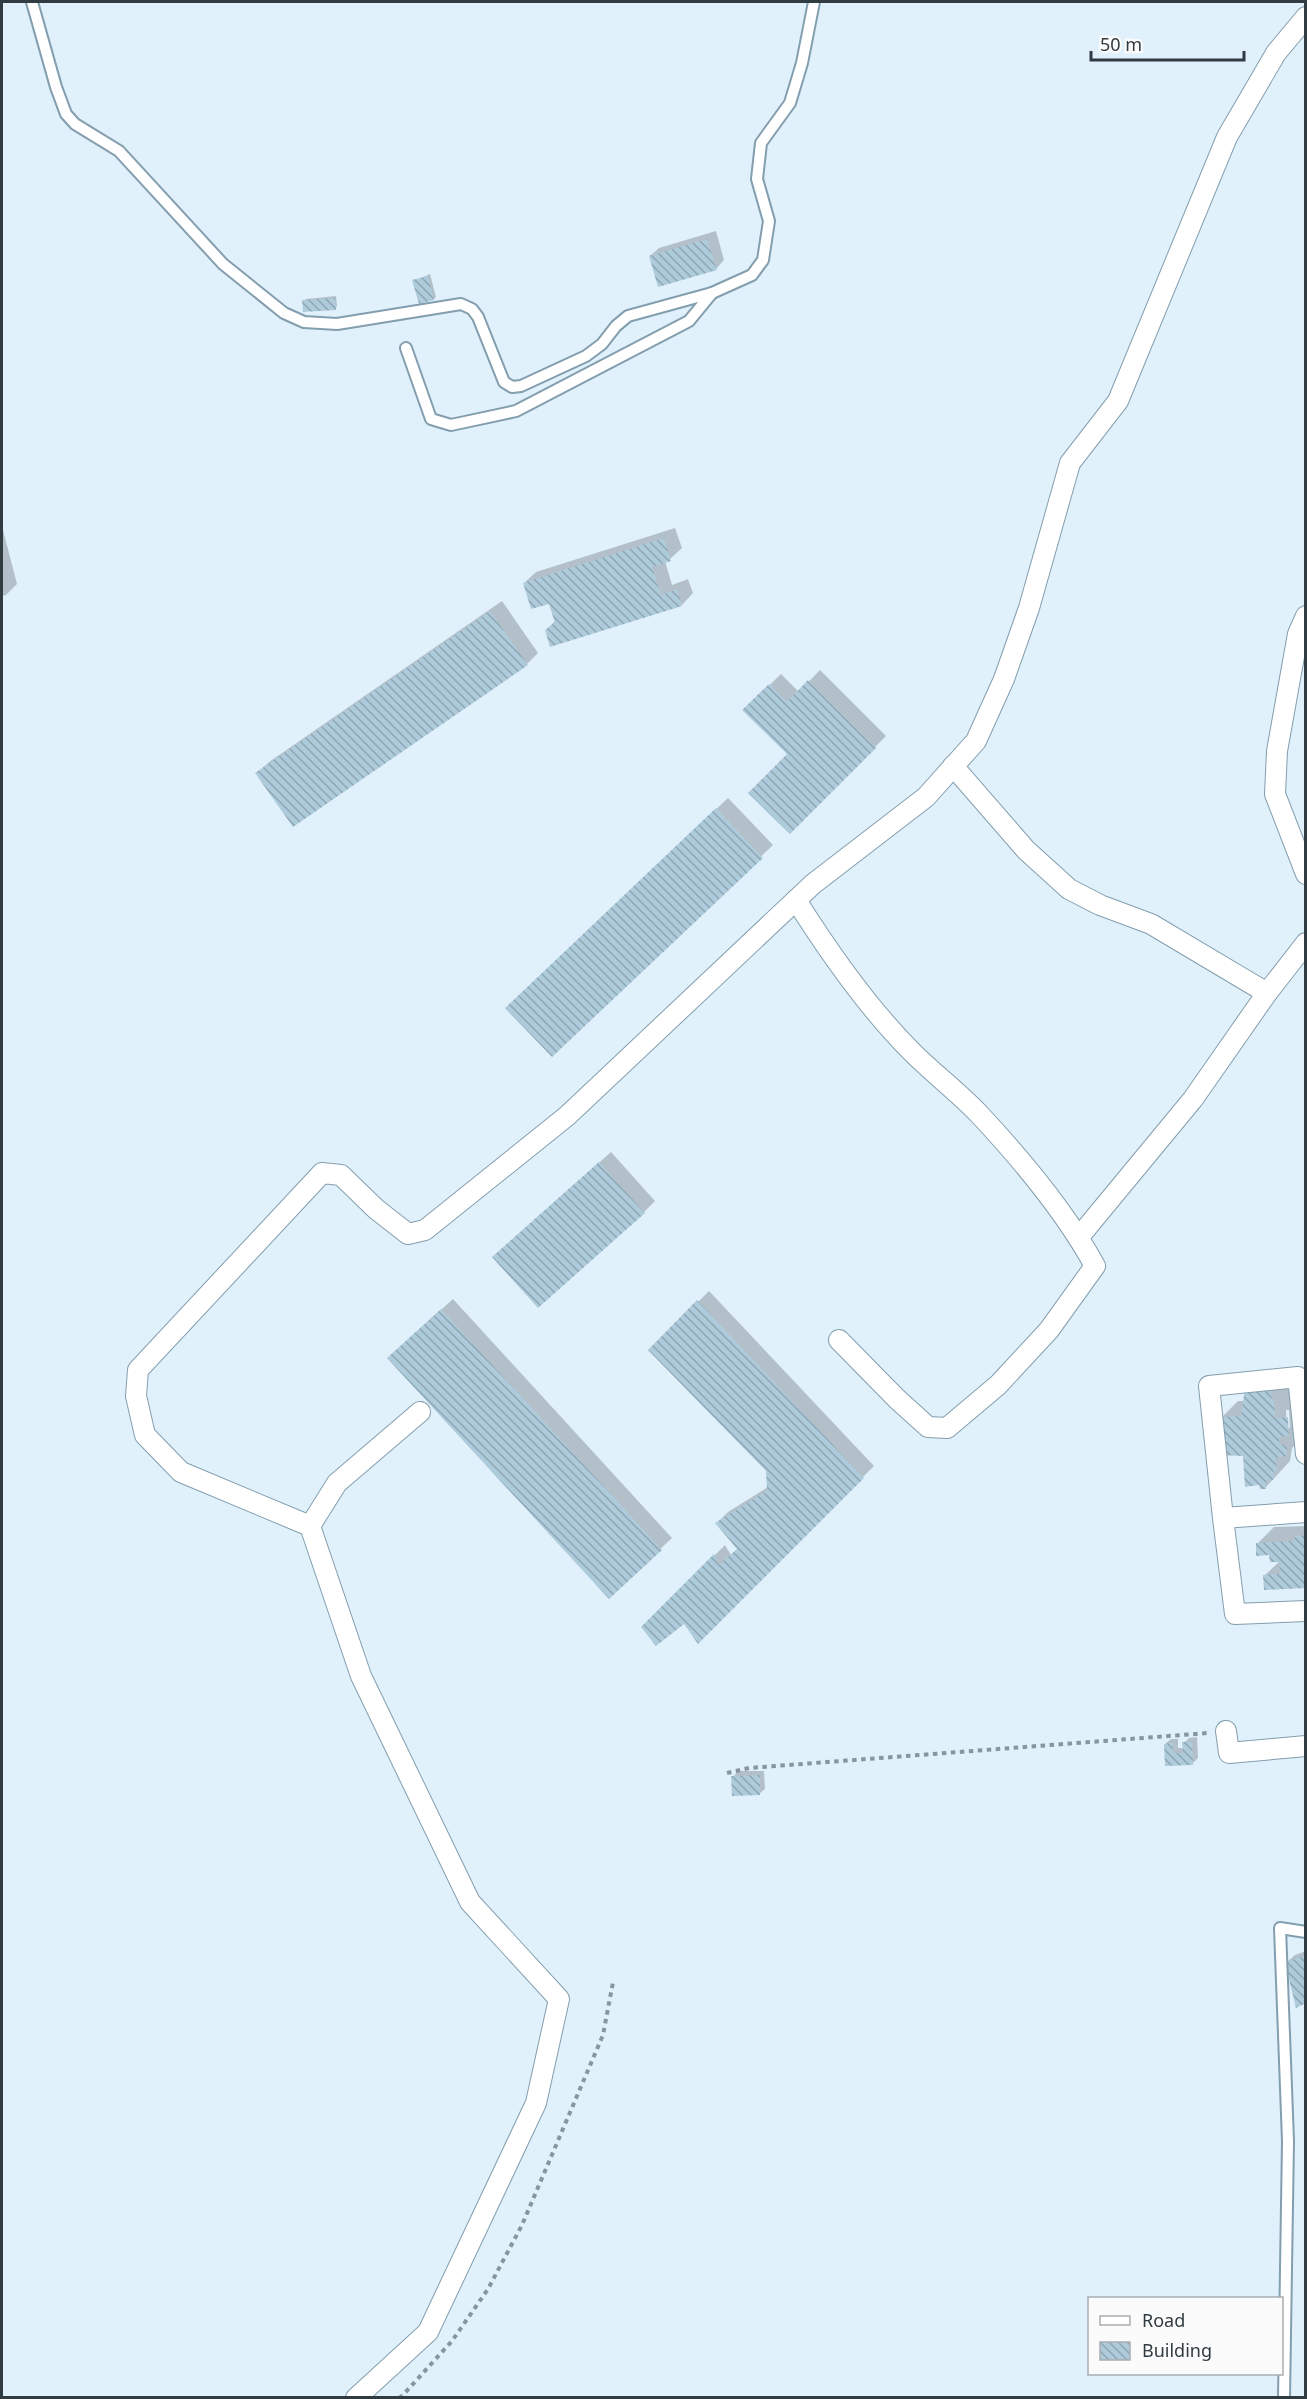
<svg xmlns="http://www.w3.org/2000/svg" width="1307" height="2399" font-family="'Noto Sans',sans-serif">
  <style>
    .shadow { fill: #0003; fill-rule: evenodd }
    .building { fill: url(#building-back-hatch) }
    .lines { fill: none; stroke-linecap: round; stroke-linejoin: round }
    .service-casing { stroke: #839eae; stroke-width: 14 }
    .minor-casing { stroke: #839eae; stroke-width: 22 }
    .path { stroke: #87959e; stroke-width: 4; stroke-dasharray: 4.5 4.5; stroke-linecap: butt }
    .service { stroke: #fff; stroke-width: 10 }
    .minor { stroke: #fff; stroke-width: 20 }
  </style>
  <defs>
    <pattern id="building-back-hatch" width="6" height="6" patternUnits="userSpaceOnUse" patternTransform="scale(1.5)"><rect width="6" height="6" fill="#aecbdc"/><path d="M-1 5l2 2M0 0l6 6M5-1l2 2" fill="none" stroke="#8ea6b4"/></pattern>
  </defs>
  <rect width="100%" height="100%" fill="#e0f1fc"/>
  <!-- shadow -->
  <g class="shadow">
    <polygon points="716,231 724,260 716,269 650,256 659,248"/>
    <polygon points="430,274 436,297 434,299 414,281"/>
    <polygon points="336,296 337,306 335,309 304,301 306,299"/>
    <polygon points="2,526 17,584 6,595 2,596"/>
    <polygon points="675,528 682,548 670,559 665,561 672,585 688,579 693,593 682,605 546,630 556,620 550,602 524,583 536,572"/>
    <polygon points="502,601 538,653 527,664 257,773 269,762"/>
    <polygon points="820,670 886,736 790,832 789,754 744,710 781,674 799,692"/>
    <polygon points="728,798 773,845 552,1055 518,997"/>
    <polygon points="611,1152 655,1201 644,1212 505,1246"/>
    <polygon points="709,1291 874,1466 698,1641 684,1622 643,1627 725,1545 731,1555 739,1548 717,1523 728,1512 768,1487 768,1471 650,1350"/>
    <polygon points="453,1299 672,1538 609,1597 400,1347"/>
    <path d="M1280,1368l2,7 8,10 13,53 -11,10 -2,13 -24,26 -45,-69 17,-17h7l18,-30zM1286,1410h3l1,17 -3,3z"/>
    <polygon points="1306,1526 1306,1587 1265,1575 1280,1561 1257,1544 1274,1527"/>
    <polygon points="1197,1737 1198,1758 1193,1763 1166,1765 1165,1744 1171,1739 1178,1739 1178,1748 1184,1748 1184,1743 1189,1738"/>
    <polygon points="738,1771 764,1771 765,1789 759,1794 733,1777"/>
    <polygon points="1306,1951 1306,2001 1286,1963 1295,1955"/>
  </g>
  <!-- building -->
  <g class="building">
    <polygon points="707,239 717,270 658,287 649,256"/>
    <polygon points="428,276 434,300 419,304 412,280"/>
    <polygon points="335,298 336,310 303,312 302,300"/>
    <polygon points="664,538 671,561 652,567 661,595 677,589 682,606 550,647 545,630 555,623 549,604 531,609 523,583"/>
    <polygon points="490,611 528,665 293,827 255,773"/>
    <polygon points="808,680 876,748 790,834 748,793 787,754 742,710 769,684 787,702"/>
    <polygon points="716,808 763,858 552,1057 505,1008"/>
    <polygon points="599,1162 645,1213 538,1308 492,1257"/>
    <polygon points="697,1300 864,1478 698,1644 684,1624 656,1646 641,1627 714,1554 719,1565 737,1549 715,1523 767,1491 766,1471 648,1350"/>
    <polygon points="441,1309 662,1550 609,1599 387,1358"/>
    <polygon points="1264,1383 1265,1391 1271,1391 1272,1401 1274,1401 1275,1418 1288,1417 1289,1436 1279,1437 1279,1444 1287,1446 1287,1456 1275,1458 1277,1471 1273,1471 1274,1479 1266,1482 1266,1489 1260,1489 1259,1485 1245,1487 1243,1456 1219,1455 1220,1417 1241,1416 1245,1388"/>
    <polygon points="1306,1535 1306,1588 1264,1590 1263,1575 1280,1574 1279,1562 1270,1562 1269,1555 1256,1556 1256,1543 1294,1541 1295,1536"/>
    <polygon points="1182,1742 1192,1742 1193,1765 1165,1766 1164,1744 1173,1743 1173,1753 1183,1753"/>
    <polygon points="760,1775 760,1795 732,1796 731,1776"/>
    <polygon points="1306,1955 1306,2003 1296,2008 1285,1963"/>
  </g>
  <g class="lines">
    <defs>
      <g id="service">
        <polyline points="32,2 56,87 66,114 75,124 119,151 223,264 284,313 304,322 337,324 461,304 472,309 478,317 504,382 512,387 521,386 586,356 602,344 616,326 628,316 712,293 752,275 763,260 769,221 757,179 761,143 790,103 802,63 814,2"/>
        <polyline points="406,348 431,419 451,425 516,411 689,321 712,293"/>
        <polyline points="1284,2398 1288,2141 1280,1928 1306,1932"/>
      </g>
      <g id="minor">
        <polyline points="1306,616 1298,634 1277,751 1275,794 1306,874"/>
        <polyline points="953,766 1026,850 1069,889 1100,905 1151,924 1267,993"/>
        <path d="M796,900c34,54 71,107 116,152 22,22 46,40 67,62 43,46 86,97 116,152l-46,64 -51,55 -51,43 -19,-1 -31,-28 -58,-59"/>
        <polyline points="1079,1237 1193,1099 1267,993 1306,943"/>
        <polyline points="1306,1512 1223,1518 1235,1614 1306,1611"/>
        <polyline points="1223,1518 1209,1386 1298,1377 1306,1454"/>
        <polyline points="310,1526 181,1472 145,1435 136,1396 138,1370 322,1173 341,1175 376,1209 408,1234 425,1230 567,1116 813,884 926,797 976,741 1004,679 1029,608 1070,463 1118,401 1227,137 1276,53 1306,17"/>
        <polyline points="1226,1731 1229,1753 1306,1746"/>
        <polyline points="356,2398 428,2332 536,2103 559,1999 470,1902 361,1676 310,1526 337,1483 420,1412"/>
      </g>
    </defs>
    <!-- service casing -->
    <use href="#service" class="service-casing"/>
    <!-- minor casing -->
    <use href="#minor" class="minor-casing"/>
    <!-- path -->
    <g class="path">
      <polyline points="727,1773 749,1768 1208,1733"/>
      <polyline points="399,2398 403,2395 452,2341 488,2289 522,2225 603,2035 613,1982"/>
    </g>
    <!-- service -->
    <use href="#service" class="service"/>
    <!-- minor -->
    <use href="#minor" class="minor"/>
  </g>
  <!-- border -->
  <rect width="1307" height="2399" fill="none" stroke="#303b42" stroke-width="6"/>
  <!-- legend -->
  <rect x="1088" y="2297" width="195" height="78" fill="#fbfbfb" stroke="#aaaeb1" stroke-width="1.5"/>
  <rect x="1100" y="2316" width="30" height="9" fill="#ffffff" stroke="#aaaeb1" stroke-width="1.5"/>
  <text x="1142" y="2327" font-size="18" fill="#303b42">Road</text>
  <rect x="1100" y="2342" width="30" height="18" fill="url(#building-back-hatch)" stroke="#aaaeb1" stroke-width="1.5"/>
  <text x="1142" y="2357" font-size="18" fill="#303b42">Building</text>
  <!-- scale -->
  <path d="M1091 51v9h153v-9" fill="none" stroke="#303b42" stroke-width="3"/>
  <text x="1100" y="51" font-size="18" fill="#303b42" stroke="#fbfbfb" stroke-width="4.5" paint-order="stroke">50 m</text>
</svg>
